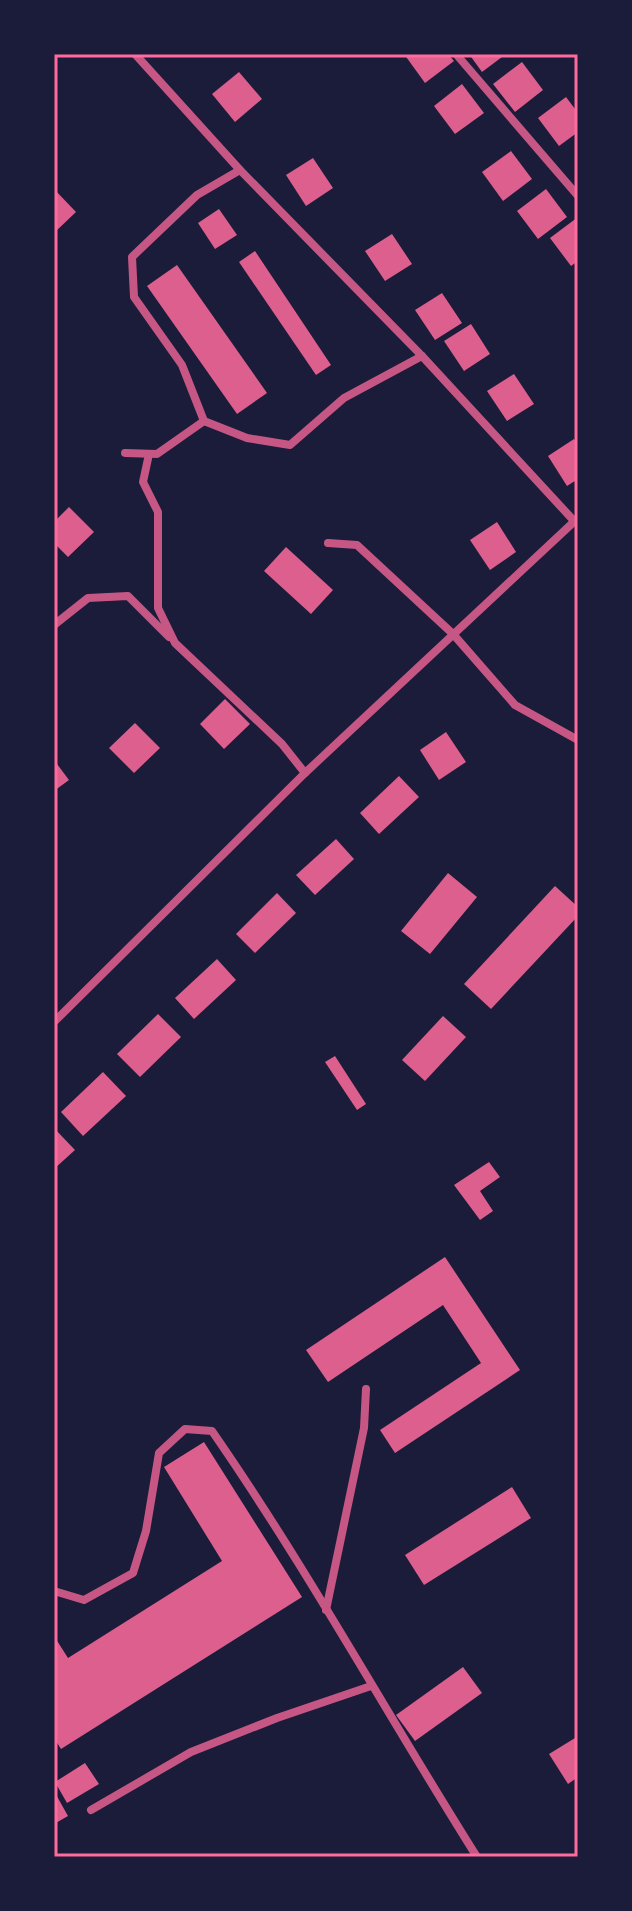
<svg xmlns="http://www.w3.org/2000/svg" width="632" height="1911" font-family="'Source Sans 3',sans-serif">
  <style>
    .building { fill: #dd5f8e }
    .lines { fill: none; stroke-linecap: round; stroke-linejoin: round }
    .minor { stroke: #c65784; stroke-width: 8 }
    .neatline { fill: none; stroke: #ff6b9d; stroke-width: 3 }
  </style>
  <rect width="100%" height="100%" fill="#1b1b3a"/>
  <!-- building -->
  <g class="building">
    <polygon points="404,54 448,54 454,61 425,83"/>
    <polygon points="469,54 506,54 482,72"/>
    <polygon points="522,62 543,90 515,112 493,84"/>
    <polygon points="239,72 262,99 235,122 212,94"/>
    <polygon points="462,84 484,113 455,134 434,106"/>
    <polygon points="566,97 578,113 578,132 559,146 538,118"/>
    <polygon points="511,151 532,179 503,201 482,172"/>
    <polygon points="313,158 333,188 306,206 286,175"/>
    <polygon points="54,189 76,212 54,233"/>
    <polygon points="546,189 567,217 538,239 517,211"/>
    <polygon points="219,209 237,235 215,249 198,223"/>
    <polygon points="578,217 578,261 571,266 550,238"/>
    <polygon points="392,234 412,264 385,281 365,251"/>
    <polygon points="255,251 331,365 316,375 239,262"/>
    <polygon points="177,265 267,393 237,414 147,286"/>
    <polygon points="442,293 462,323 435,340 415,310"/>
    <polygon points="471,324 490,354 464,371 444,341"/>
    <polygon points="514,374 534,404 507,421 487,391"/>
    <polygon points="574,439 578,445 578,479 567,486 548,456"/>
    <polygon points="69,507 94,532 68,557 54,543 54,522"/>
    <polygon points="497,522 516,552 490,570 470,540"/>
    <polygon points="286,547 333,590 311,614 264,571"/>
    <polygon points="225,699 250,724 224,749 200,724"/>
    <polygon points="135,723 160,748 134,773 109,748"/>
    <polygon points="446,732 466,762 439,780 420,750"/>
    <polygon points="54,760 69,780 54,791"/>
    <polygon points="399,776 419,797 379,834 360,813"/>
    <polygon points="336,839 354,859 315,895 296,875"/>
    <polygon points="448,873 477,897 430,954 401,931"/>
    <polygon points="555,886 578,907 578,916 491,1009 464,984"/>
    <polygon points="277,893 296,913 255,953 236,934"/>
    <polygon points="217,959 236,980 194,1019 175,998"/>
    <polygon points="158,1014 181,1037 140,1077 117,1054"/>
    <polygon points="443,1016 466,1037 425,1081 402,1060"/>
    <polygon points="335,1056 366,1104 357,1110 325,1062"/>
    <polygon points="103,1072 126,1096 83,1136 61,1112"/>
    <polygon points="54,1128 75,1150 54,1169"/>
    <polygon points="489,1162 500,1177 480,1191 493,1211 480,1220 454,1185"/>
    <polygon points="445,1257 520,1370 395,1453 380,1430 481,1363 443,1305 328,1382 306,1350"/>
    <polygon points="204,1442 302,1597 61,1749 54,1738 54,1636 68,1658 222,1561 164,1467"/>
    <polygon points="512,1487 531,1518 424,1585 405,1555"/>
    <polygon points="463,1667 482,1693 415,1741 396,1715"/>
    <polygon points="575,1738 578,1742 578,1777 568,1784 549,1754"/>
    <polygon points="85,1763 99,1784 67,1803 55,1782"/>
    <polygon points="54,1791 68,1816 54,1824"/>
  </g>
  <g class="lines">
    <!-- minor -->
    <g class="minor">
      <polyline points="135,54 240,170 422,356 575,522"/>
      <polyline points="456,54 578,196"/>
      <polyline points="204,421 247,438 290,445 344,398 422,356"/>
      <polyline points="125,453 157,454 204,421 182,365 134,297 132,257 197,195 240,170"/>
      <polyline points="149,454 143,482 158,512 158,608 175,643 282,744 305,773"/>
      <polyline points="328,543 357,545 453,634 515,705 578,740"/>
      <polyline points="54,625 88,598 128,596 169,637"/>
      <polyline points="54,1022 305,773 578,518"/>
      <path d="M54,1591l30,9 49,-27 13,-42 13,-78 26,-24 27,2c95,137 176,285 265,426"/>
      <polyline points="326,1610 364,1428 366,1389"/>
      <polyline points="91,1810 191,1752 277,1718 371,1686"/>
    </g>
  </g>
  <!-- border -->
  <rect width="632" height="1911" fill="none" stroke="#1b1b3a" stroke-width="112"/>
  <rect x="56" y="56" width="520" height="1799" class="neatline"/>
</svg>
